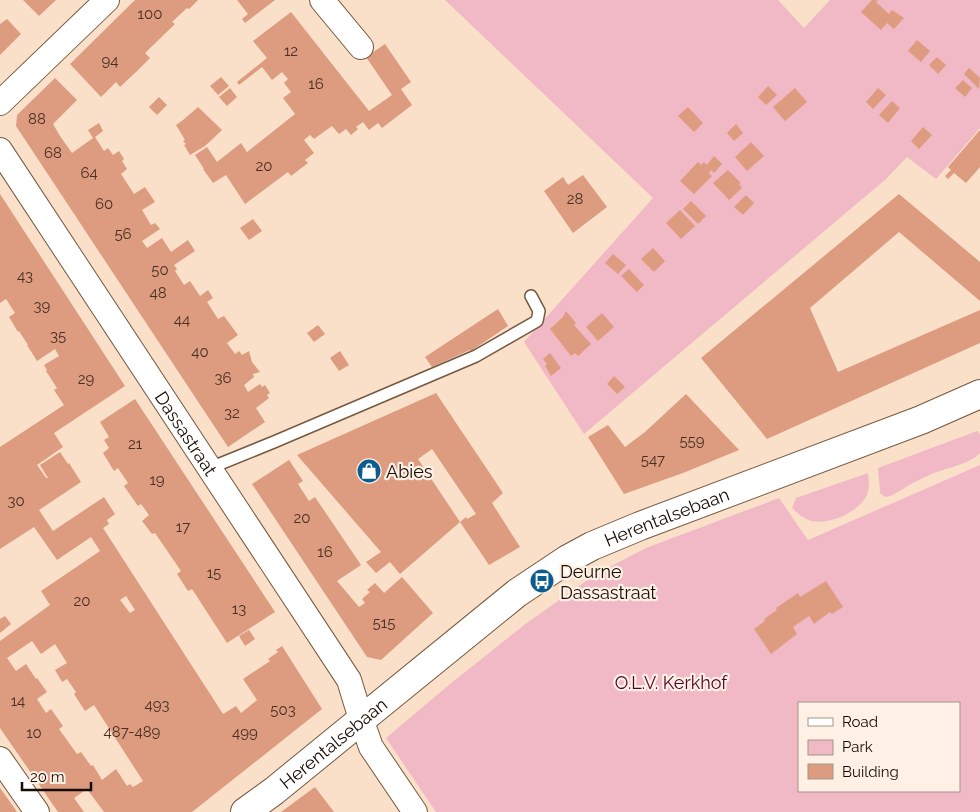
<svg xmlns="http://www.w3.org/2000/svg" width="980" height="812" font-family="Raleway,sans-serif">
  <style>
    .green { fill: #f0b9c5; fill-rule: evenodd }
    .building { fill: #dd9b7f; fill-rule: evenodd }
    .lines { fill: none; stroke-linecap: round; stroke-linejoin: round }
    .service-casing { stroke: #75583e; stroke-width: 14 }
    .minor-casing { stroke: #75583e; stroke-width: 26 }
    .tertiary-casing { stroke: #75583e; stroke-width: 30 }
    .service { stroke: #fff; stroke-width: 11 }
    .minor { stroke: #fff; stroke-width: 24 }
    .tertiary { stroke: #fff; stroke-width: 28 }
    .labels { text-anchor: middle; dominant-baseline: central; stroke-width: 4.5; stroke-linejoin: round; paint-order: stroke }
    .number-label { font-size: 15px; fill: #483022 }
    .street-label { font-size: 18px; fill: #170c03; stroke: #fef0e4 }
    .poi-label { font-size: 18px; fill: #170c03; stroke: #fef0e4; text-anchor: start }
    .park-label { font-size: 18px; fill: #540024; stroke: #fef0e4 }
  </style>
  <rect width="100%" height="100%" fill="#fbe0c9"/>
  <!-- green -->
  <g class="green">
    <polygon points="445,0 778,0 804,28 830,0 980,0 980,128 936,179 907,157 886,179 584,434 524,342 653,198"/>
    <path d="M977,431l3,3v19c-10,11 -33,15 -46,20 -10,4 -20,9 -28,14 -8,5 -13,9 -21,10l-5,-4 -2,-25z"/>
    <path d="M980,465v347h-544l-50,-74 64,-54 74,-59 72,-51 50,-26 133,-50 29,42zM799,703h160v88h-160z"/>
    <path d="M868,473c1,8 2,16 -2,24 -10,16 -36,28 -55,24 -7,-2 -14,-8 -19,-13l4,-10z"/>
  </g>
  <!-- building -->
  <g class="building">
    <polygon points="23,0 56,0 39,16"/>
    <polygon points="135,0 198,0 189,9 187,8 172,22 175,24 145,53 150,58 136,72 120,87 116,82 101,97 70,64"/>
    <polygon points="237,0 275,0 245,23 242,19 248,14"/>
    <polygon points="872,0 878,0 876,2 889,14 892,10 904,18 894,29 887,23 881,30 861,12"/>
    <polygon points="291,12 369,111 392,95 366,57 385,44 411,82 401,89 412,105 382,128 378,123 369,130 363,122 356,127 358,129 351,135 346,129 339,134 332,126 314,139 310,135 304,140 314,153 305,160 308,163 291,176 288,172 245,204 226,175 213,183 203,169 204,169 195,155 207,147 217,162 241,143 247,152 295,114 283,98 291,92 284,83 288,79 282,72 272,80 262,67 239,85 237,82 267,58 253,41"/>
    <polygon points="7,19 21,34 0,55 0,24"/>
    <polygon points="917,40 930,51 921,62 908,51"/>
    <polygon points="937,57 946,65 938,74 929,65"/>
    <polygon points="969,68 980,78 979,89 964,74"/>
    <polygon points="221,77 229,86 218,95 210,86"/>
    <polygon points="55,78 77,100 53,124 60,136 72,153 93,138 88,130 99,123 103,131 95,137 104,151 108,148 113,155 119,151 124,159 122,161 127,169 121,174 134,194 145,187 155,202 142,210 151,225 155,223 160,229 142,241 147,248 162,238 171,252 188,240 195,251 174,265 177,269 175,271 184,285 190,281 200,296 208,290 213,298 207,302 218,319 224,316 238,335 227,343 235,354 239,351 242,355 249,351 252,362 260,372 253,374 254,377 244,385 248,392 260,384 262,387 265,385 270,393 267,395 269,398 256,408 265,422 228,447 16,126 17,115"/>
    <polygon points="963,80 972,88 965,97 955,88"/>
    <polygon points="768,86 777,95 766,105 758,97"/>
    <polygon points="230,88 237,97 227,106 219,97"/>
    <polygon points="795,88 807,102 785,121 773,107"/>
    <polygon points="878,88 886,95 873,109 866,102"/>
    <polygon points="159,97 167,105 157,115 149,107"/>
    <polygon points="892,101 900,108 888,123 879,115"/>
    <polygon points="198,107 222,130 205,146 190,155 184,145 186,144 183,141 185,140 176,125 183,120"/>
    <polygon points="688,107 703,123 694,132 678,116"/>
    <polygon points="736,124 743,133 734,141 727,133"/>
    <polygon points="923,127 932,135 919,149 911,141"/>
    <polygon points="980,130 980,167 966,183 954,173 948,179 945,176 951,170 948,167"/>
    <polygon points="751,142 764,156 747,171 735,157"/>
    <polygon points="714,156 722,164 714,173 711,170 709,173 712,176 694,194 680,181 698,162 701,165 704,162 707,165"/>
    <polygon points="728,170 741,183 739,184 742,188 729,200 713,183"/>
    <polygon points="583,175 607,207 573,233 544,191 563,177 568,185"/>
    <path d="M0,194l125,192 -71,47 9,14 -26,18 9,13h2l-8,-13 20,-13 8,12 1,-1 12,19 -42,28 14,21 51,-34 11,17 -8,6 2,4 -6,4 120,186 13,-8 5,7 16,-13 -14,-21 27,-18 -2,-2 10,-7 -2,-2 6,-4 40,63 -130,103h-88l-17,-23 -13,9 10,14h-26l-58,-84v-87l50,-36 -9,-14 59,-40 -9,-14 -34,23 -23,-33 -34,22v-102l64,-42 -10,-15 3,-2 -11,-17 1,-1 -3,-5 15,-9 -4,-7 -18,12 -10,-16h1l-9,-14 -1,1 -9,-15 6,-4 -9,-14 -6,4zM126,596l9,14 -5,3 -10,-13zM32,641l9,13 14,-10 12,19 -12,7 7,12 5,-3 9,13 -2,2 11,17 9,-6 49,76 -10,6 -3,-3 -3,2 -11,-17 -14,11 -9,-15 -2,1 -10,-14 -4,2 -18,-25 4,-3 -12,-17 -5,4 -9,-14 10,-7 -10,-14 -1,1 -10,-15 -10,7 -9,-13z"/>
    <polygon points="899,194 980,262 980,301 899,232 810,308 838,372 980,310 980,343 767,439 701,358"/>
    <polygon points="746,195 754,203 743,215 734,207"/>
    <polygon points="691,201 706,216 698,224 683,209"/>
    <polygon points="680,210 695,226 681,239 666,223"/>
    <polygon points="253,219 262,231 249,240 240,228"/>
    <polygon points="653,248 665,261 654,272 641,259"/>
    <polygon points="613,254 626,265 618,274 605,263"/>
    <polygon points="629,269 644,285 637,292 621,276"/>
    <polygon points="498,309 508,326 471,351 470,350 432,367 425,357"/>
    <polygon points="566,311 576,323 574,325 591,344 578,356 575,353 571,356 550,329 563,317"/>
    <polygon points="602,313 614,327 598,341 586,327"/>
    <polygon points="318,325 325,334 314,342 307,333"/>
    <polygon points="340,351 349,365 339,371 330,358"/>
    <polygon points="550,353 561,368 551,376 545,366 547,364 543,359"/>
    <polygon points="614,376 625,387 617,394 607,384"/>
    <polygon points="436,393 503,493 492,503 520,547 489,565 460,522 466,517 467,519 476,514 432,449 418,459 460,522 400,574 390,562 376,573 366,562 381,552 297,455"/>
    <polygon points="686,394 739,450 683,473 624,494 588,437 608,425 625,447 645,432"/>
    <polygon points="135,399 275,612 227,643 192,589 188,591 177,574 181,571 155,533 152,534 142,521 149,515 141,504 138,506 124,486 128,483 118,468 114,471 103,453 109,448 104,440 109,437 100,422"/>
    <polygon points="289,460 303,481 298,484 309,501 315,497 361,565 337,581 359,607 365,603 362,599 370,592 367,590 375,583 384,593 402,577 433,613 381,660 367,657 252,484"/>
    <polygon points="826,581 843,607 832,614 830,612 814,624 809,616 793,627 797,634 771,654 754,629 765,621 764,619 777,610 776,608 798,593 800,597"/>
    <polygon points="5,616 11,624 0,633 0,619"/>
    <polygon points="249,630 255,639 245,646 239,636"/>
    <polygon points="315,787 334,812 281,812"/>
    <polygon points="0,788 13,806 17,812 0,812"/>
  </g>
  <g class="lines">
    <defs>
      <polyline id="service" points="210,468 274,442 476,356 537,321 539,311 531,296"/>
      <g id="minor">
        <polyline points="322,0 361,47"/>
        <polyline points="0,103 107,0"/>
        <path id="s1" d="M0,150l349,530 11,36 11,31 44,65"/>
        <polyline points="0,759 37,812"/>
      </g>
      <g id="tertiary">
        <path id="s2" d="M245,812l29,-21 87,-71 156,-127 51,-34 24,-13 48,-20 281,-106 59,-26"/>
      </g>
    </defs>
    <!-- service casing -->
    <use href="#service" class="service-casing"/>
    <!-- minor casing -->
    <use href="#minor" class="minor-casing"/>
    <!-- tertiary casing -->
    <use href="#tertiary" class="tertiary-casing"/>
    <!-- service -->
    <use href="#service" class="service"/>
    <!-- minor -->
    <use href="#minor" class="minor"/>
    <!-- tertiary -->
    <use href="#tertiary" class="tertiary"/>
  </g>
  <!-- icons -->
  <defs>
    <symbol id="shop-disc" viewBox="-11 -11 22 22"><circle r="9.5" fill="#0b5c8f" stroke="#fef0e4"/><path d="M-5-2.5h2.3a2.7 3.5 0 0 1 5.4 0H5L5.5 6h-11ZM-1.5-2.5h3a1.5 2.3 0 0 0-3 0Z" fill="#fff"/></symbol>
    <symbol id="bus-disc" viewBox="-11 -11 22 22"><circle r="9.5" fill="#0b5c8f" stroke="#fef0e4"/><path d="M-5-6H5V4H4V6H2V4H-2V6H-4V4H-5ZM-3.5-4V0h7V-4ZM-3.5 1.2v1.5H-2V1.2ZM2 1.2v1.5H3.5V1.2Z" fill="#fff"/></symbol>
  </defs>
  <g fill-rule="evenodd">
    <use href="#shop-disc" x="355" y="457" width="28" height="28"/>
    <use href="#bus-disc" x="528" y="567" width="28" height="28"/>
  </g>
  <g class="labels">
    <!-- number labels -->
    <g class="number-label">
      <text x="150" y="14">100</text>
      <text x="291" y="51">12</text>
      <text x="110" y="61">94</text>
      <text x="316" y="84">16</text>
      <text x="37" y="119">88</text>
      <text x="53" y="153">68</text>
      <text x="264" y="166">20</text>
      <text x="89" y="173">64</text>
      <text x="575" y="199">28</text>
      <text x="104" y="204">60</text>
      <text x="123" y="234">56</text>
      <text x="160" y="270">50</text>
      <text x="25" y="276">43</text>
      <text x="158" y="293">48</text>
      <text x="42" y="306">39</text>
      <text x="182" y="320">44</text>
      <text x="58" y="336">35</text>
      <text x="200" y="352">40</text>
      <text x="223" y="378">36</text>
      <text x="86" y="379">29</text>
      <text x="232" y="413">32</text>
      <text x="692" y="441">559</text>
      <text x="135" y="444">21</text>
      <text x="653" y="460">547</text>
      <text x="157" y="480">19</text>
      <text x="16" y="501">30</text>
      <text x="302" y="518">20</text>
      <text x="183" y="527">17</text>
      <text x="325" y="552">16</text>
      <text x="214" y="573">15</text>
      <text x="82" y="601">20</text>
      <text x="239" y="609">13</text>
      <text x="384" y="623">515</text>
      <text x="18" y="701">14</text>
      <text x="157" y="705">493</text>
      <text x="283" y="710">503</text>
      <text x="132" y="732">487-489</text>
      <text x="34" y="733">10</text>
      <text x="245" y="733">499</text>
    </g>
    <!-- street labels -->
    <g class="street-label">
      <text stroke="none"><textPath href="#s1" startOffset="339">Dassastraat</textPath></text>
      <text stroke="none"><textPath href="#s2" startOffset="518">Herentalsebaan</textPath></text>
      <text stroke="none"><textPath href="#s2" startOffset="112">Herentalsebaan</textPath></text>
    </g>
    <!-- poi labels -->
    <g class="poi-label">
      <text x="386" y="471">Abies</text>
      <text x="560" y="571">Deurne<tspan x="560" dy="21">Dassastraat</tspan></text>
    </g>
    <!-- park labels -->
    <g class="park-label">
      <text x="671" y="682">O.L.V. Kerkhof</text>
    </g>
  </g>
  <!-- legend -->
  <rect x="798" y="702" width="162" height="90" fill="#fef0e4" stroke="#a2958a"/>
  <rect x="808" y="718" width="25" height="8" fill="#ffffff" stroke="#a2958a"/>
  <text x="842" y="727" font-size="15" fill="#170c03">Road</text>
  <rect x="808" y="740" width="25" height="15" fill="#f0b9c5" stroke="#a2958a"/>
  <text x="842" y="752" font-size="15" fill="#170c03">Park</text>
  <rect x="808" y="764" width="25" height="15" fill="#dd9b7f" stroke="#a2958a"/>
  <text x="842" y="777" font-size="15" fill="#170c03">Building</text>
  <!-- scale -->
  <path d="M22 782v8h69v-8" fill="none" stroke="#170c03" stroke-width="2.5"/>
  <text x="30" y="782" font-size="15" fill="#170c03" stroke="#fef0e4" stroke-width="4" paint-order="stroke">20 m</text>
</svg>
